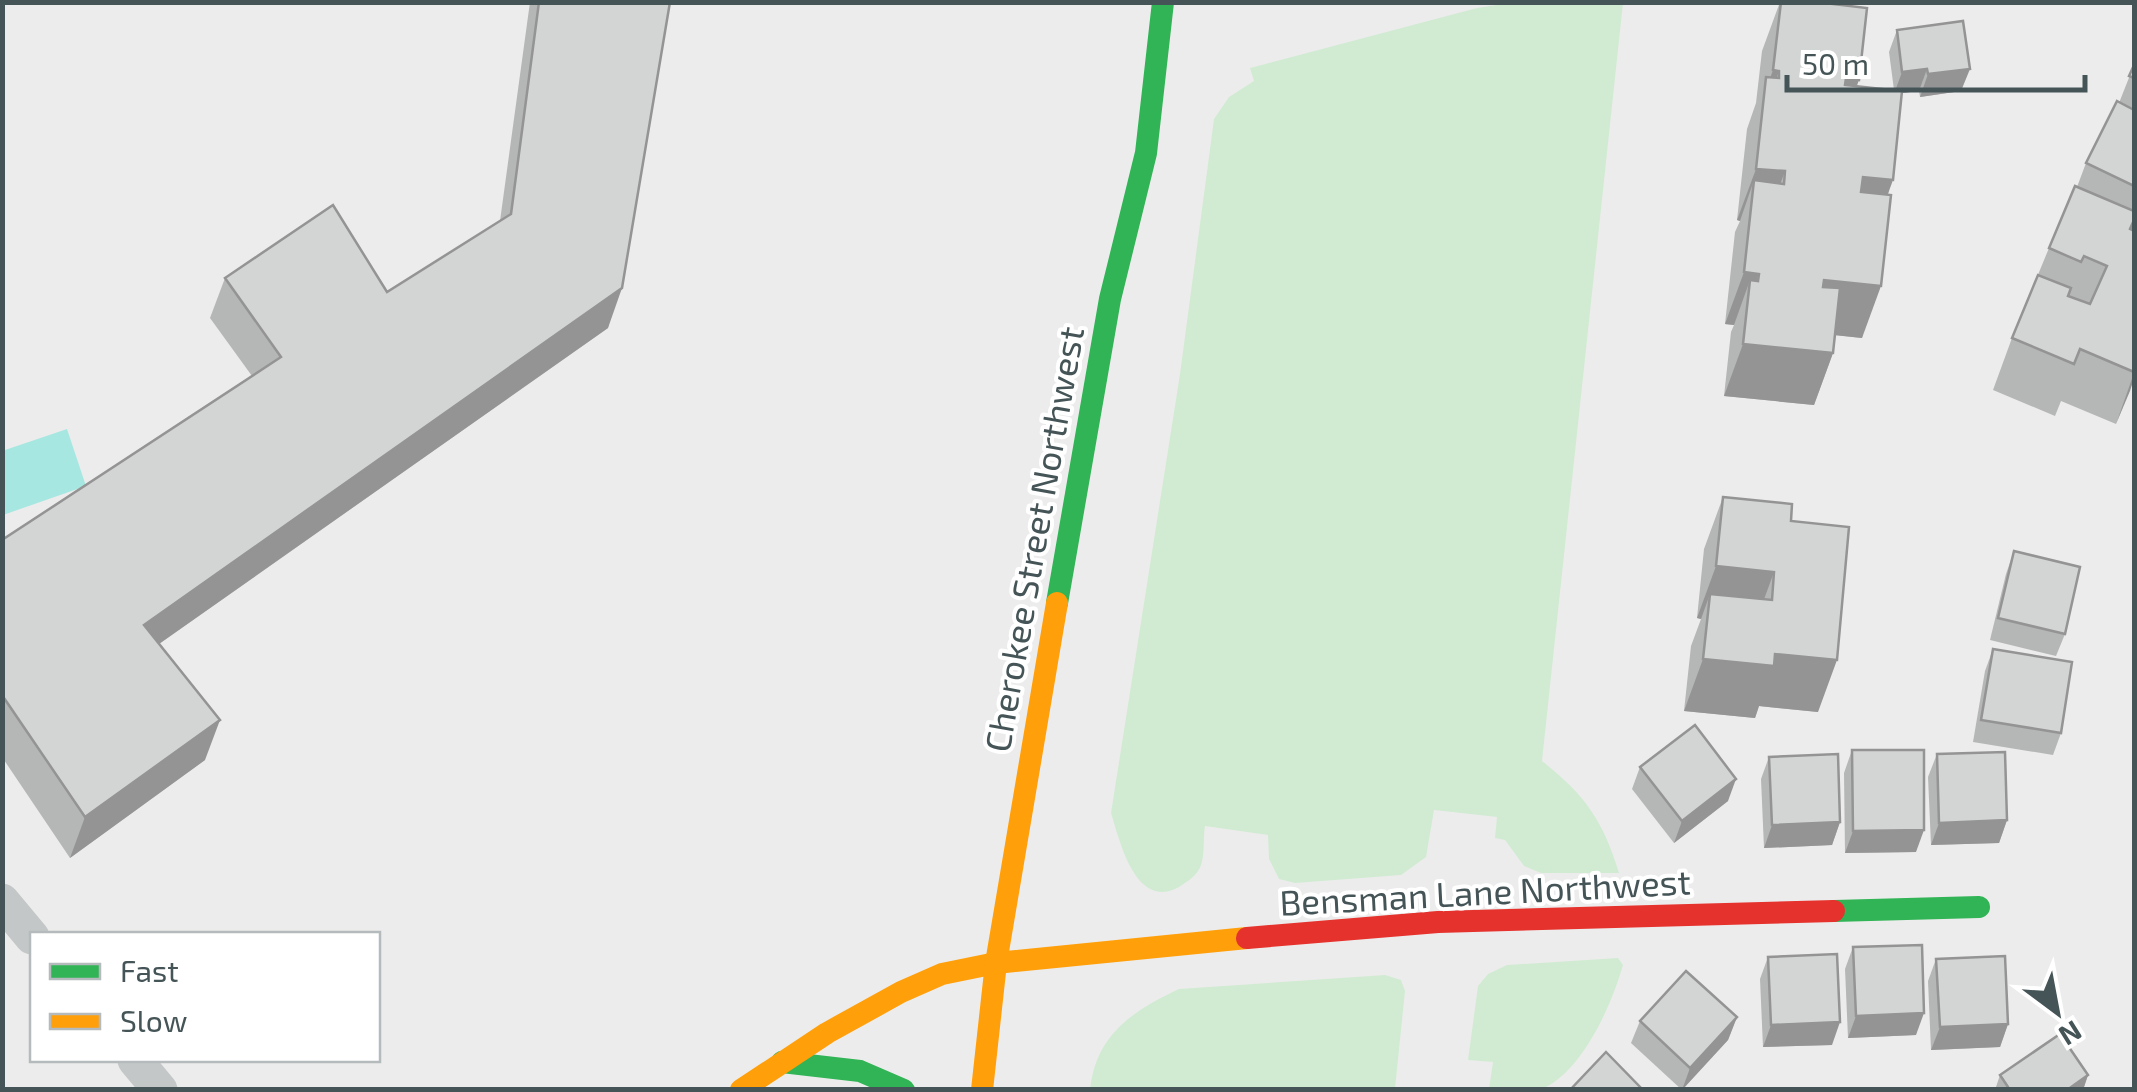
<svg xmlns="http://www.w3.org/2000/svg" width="2137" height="1092" font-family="'Exo 2',sans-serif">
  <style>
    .green { fill: #d1ebd3 }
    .water { fill: #a7e7e1 }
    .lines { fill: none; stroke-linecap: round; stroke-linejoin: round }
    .street { stroke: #c3c7c8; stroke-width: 35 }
    .fast { stroke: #30b455; stroke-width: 22 }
    .slow { stroke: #ff9f0a; stroke-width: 22 }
    .jam { stroke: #e5322d; stroke-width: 22 }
    .wall { fill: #b5b6b6 }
    .shaded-wall { fill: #949494 }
    .building { fill: #d3d4d4; stroke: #949494; stroke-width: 2.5 }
    .labels { text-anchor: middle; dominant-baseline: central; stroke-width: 8; stroke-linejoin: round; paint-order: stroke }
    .street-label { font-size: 35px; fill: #455457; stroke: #fff }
  </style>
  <rect width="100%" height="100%" fill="#edecec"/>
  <!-- green -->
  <g class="green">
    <path d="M1509,3h114l-81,758c43,34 61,59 77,112h-78l-17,-7 -19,-26 -10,-2 2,-21 -63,-7 -8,47 -25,18 -106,8 -16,-4 -10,-20 -1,-24 -63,-9c-2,12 0,28 -4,39 -3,10 -14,17 -22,22 -43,24 -59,-45 -68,-74l69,-439 34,-255 15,-22 25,-16 -4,-13 227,-60z"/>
    <path d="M1618,958l5,7c-11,39 -40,105 -79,123 -14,4 -40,2 -55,1l4,-27 -25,-2 10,-74 10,-12 19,-9z"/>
    <path d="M1385,975l16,5 4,11 -10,98h-305c6,-54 42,-78 89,-100z"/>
  </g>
  <!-- water -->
  <polygon class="water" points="67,429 86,486 3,515 2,451"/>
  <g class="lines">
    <!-- street -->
    <g class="street">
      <polyline points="2,901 32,937"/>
      <polyline points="135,1060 160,1090"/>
    </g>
    <!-- fast -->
    <g class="fast">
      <polyline points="1057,603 1110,299 1146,153 1163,2"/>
      <polyline points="1834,911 1979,907"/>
      <polyline points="782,1062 860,1071 904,1090"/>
    </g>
    <!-- slow -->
    <g class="slow">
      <polyline points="741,1090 827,1033 901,992 942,974 996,963 1247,938"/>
      <polyline points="982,1090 996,963 1057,603"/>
    </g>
    <!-- jam -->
    <polyline class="jam" points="1247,938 1438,922 1834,911"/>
  </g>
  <!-- wall -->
  <g class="wall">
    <polygon points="530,2 670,2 608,328 159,644 205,760 70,858 2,757 2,540 252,376 210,318 225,278 387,292 500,221"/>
    <polygon points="1780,2 1816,2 1857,86 1894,90 1889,52 1897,30 1961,91 1920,97 1919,91 1902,93 1888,195 1862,338 1835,335 1833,353 1814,405 1724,396 1731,332 1734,325 1725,324 1735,232 1740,221 1737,220 1747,129 1756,103 1762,51"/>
    <polygon points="2134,65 2134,378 2116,424 2061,401 2055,416 1993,390 2012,338 2049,248 2077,187 2086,163 2119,103"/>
    <polygon points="1723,497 1791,521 1818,712 1759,706 1755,718 1684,711 1691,646 1701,619 1697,618 1704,549"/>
    <polygon points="2014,551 2065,634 2056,656 1990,640 2006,574"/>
    <polygon points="1993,649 2061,733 2053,755 1973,742 1985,671"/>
    <polygon points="1852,750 1916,852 1845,853 1844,773"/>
    <polygon points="1937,754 2007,820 1999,843 1931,845 1928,777"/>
    <polygon points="1769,757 1840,822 1832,845 1764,848 1761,779"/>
    <polygon points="1640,767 1728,801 1674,843 1632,789"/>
    <polygon points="1853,947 1916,1035 1848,1038 1845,969"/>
    <polygon points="1768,957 1832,1045 1763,1047 1760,979"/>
    <polygon points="1936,959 2008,1024 2000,1047 1931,1050 1928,981"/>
    <polygon points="1737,1017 1728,1040 1682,1090 1631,1043 1640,1021"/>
    <polygon points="2000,1075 2088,1075 2083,1090 1995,1090"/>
  </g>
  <!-- shaded-wall -->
  <g class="shaded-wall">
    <polygon points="1927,69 1919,91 1894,94 1902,72"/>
    <polygon points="1970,69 1961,91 1920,97 1928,74"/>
    <polygon points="1773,70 1779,71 1761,122 1764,96"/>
    <polygon points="1846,78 1859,80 1840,132"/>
    <polygon points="1756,169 1785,171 1766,223 1754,180 1740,221 1737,220"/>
    <polygon points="1863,177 1893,180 1874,232 1844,229"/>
    <polygon points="1744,272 1759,274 1747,305 1750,280 1734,325 1725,324"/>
    <polygon points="1824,280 1881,286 1862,338 1805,332"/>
    <polygon points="622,288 608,328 129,665 144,625"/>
    <polygon points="1743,344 1833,353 1814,405 1724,396"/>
    <polygon points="2134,373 2134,378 2130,391 2116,424"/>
    <polygon points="1716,566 1774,572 1755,624 1710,594 1701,619 1697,618"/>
    <polygon points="1775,654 1837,660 1818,712 1759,706 1755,718 1684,711 1703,659"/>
    <polygon points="220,720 205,760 70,858 85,817"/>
    <polygon points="1736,779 1728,801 1674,843 1682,821"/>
    <polygon points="2007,820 1999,843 1931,845 1939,823"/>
    <polygon points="1840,822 1832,845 1764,848 1772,825"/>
    <polygon points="1924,830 1916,852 1845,853 1853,831"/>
    <polygon points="1924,1013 1916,1035 1848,1038 1856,1016"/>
    <polygon points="1737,1017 1728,1040 1682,1090 1690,1068"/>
    <polygon points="1840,1022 1832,1045 1763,1047 1771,1025"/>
    <polygon points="2008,1024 2000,1047 1931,1050 1940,1027"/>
    <polygon points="2088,1075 2083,1090 2067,1090"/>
  </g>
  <!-- building -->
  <g class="building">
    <polygon points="539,2 670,2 622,288 144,625 220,720 85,817 2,695 2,540 281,357 225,278 333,205 387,292 511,214"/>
    <polygon points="1781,2 1816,2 1867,8 1859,80 1846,78 1845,85 1902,91 1893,180 1863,177 1861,192 1891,195 1881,286 1824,280 1823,287 1840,288 1833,353 1743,344 1750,280 1758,281 1759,274 1744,272 1754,180 1784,184 1785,171 1756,169 1766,77 1779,78 1779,71 1773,70"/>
    <polygon points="1963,21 1970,69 1928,74 1927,69 1902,72 1897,30"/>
    <polygon points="2134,65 2134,78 2129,76"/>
    <polygon points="2117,101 2134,110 2134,186 2086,163"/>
    <polygon points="2075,186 2134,211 2134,220 2130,229 2134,231 2134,372 2080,349 2074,364 2012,338 2038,275 2071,288 2068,296 2090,304 2107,266 2084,256 2081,262 2049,248"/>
    <polygon points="1723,497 1792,504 1791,521 1849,527 1837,660 1775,654 1774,666 1703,659 1710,594 1772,600 1774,572 1716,566"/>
    <polygon points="2014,551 2080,567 2065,634 1998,618"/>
    <polygon points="1993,649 2072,662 2061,733 1981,720"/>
    <polygon points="1695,725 1736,779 1682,821 1640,767"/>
    <polygon points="1852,750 1924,750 1924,830 1853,831"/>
    <polygon points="2005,752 2007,820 1939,823 1937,754"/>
    <polygon points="1838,754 1840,822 1772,825 1769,757"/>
    <polygon points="1922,945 1924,1013 1856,1016 1853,947"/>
    <polygon points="1837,954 1840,1022 1771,1025 1768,957"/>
    <polygon points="2005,956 2008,1024 1940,1027 1936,959"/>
    <polygon points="1686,971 1737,1017 1690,1068 1640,1021"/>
    <polygon points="2060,1034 2088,1075 2067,1090 2010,1090 2000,1075"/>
    <polygon points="1606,1052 1643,1090 1570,1090"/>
  </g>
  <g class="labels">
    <!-- street labels -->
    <g class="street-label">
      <text transform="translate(1033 539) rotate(-80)">Cherokee Street Northwest</text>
      <text transform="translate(1485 891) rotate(-3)">Bensman Lane Northwest</text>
    </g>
  </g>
  <!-- border -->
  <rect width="2137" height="1092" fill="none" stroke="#455457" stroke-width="10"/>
  <!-- legend -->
  <rect x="30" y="932" width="350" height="130" fill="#ffffff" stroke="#b5bbbc" stroke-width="2.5"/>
  <rect x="50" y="964" width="50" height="15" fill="#30b455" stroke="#b5bbbc" stroke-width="2.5"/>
  <text x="120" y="982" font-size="30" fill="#455457">Fast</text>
  <rect x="50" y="1014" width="50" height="15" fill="#ff9f0a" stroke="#b5bbbc" stroke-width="2.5"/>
  <text x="120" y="1032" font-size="30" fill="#455457">Slow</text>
  <!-- north arrow -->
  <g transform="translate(2057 1012) rotate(148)" stroke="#ffffff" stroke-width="8" paint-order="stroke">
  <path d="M0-8L18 38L0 25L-18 38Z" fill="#455457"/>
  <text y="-15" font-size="28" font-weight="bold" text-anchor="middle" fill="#455457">N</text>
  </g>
  <!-- scale -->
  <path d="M1787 75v15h298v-15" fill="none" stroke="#455457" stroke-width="5"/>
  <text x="1802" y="75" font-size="30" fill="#455457" stroke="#ffffff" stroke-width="8" paint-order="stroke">50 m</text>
</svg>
